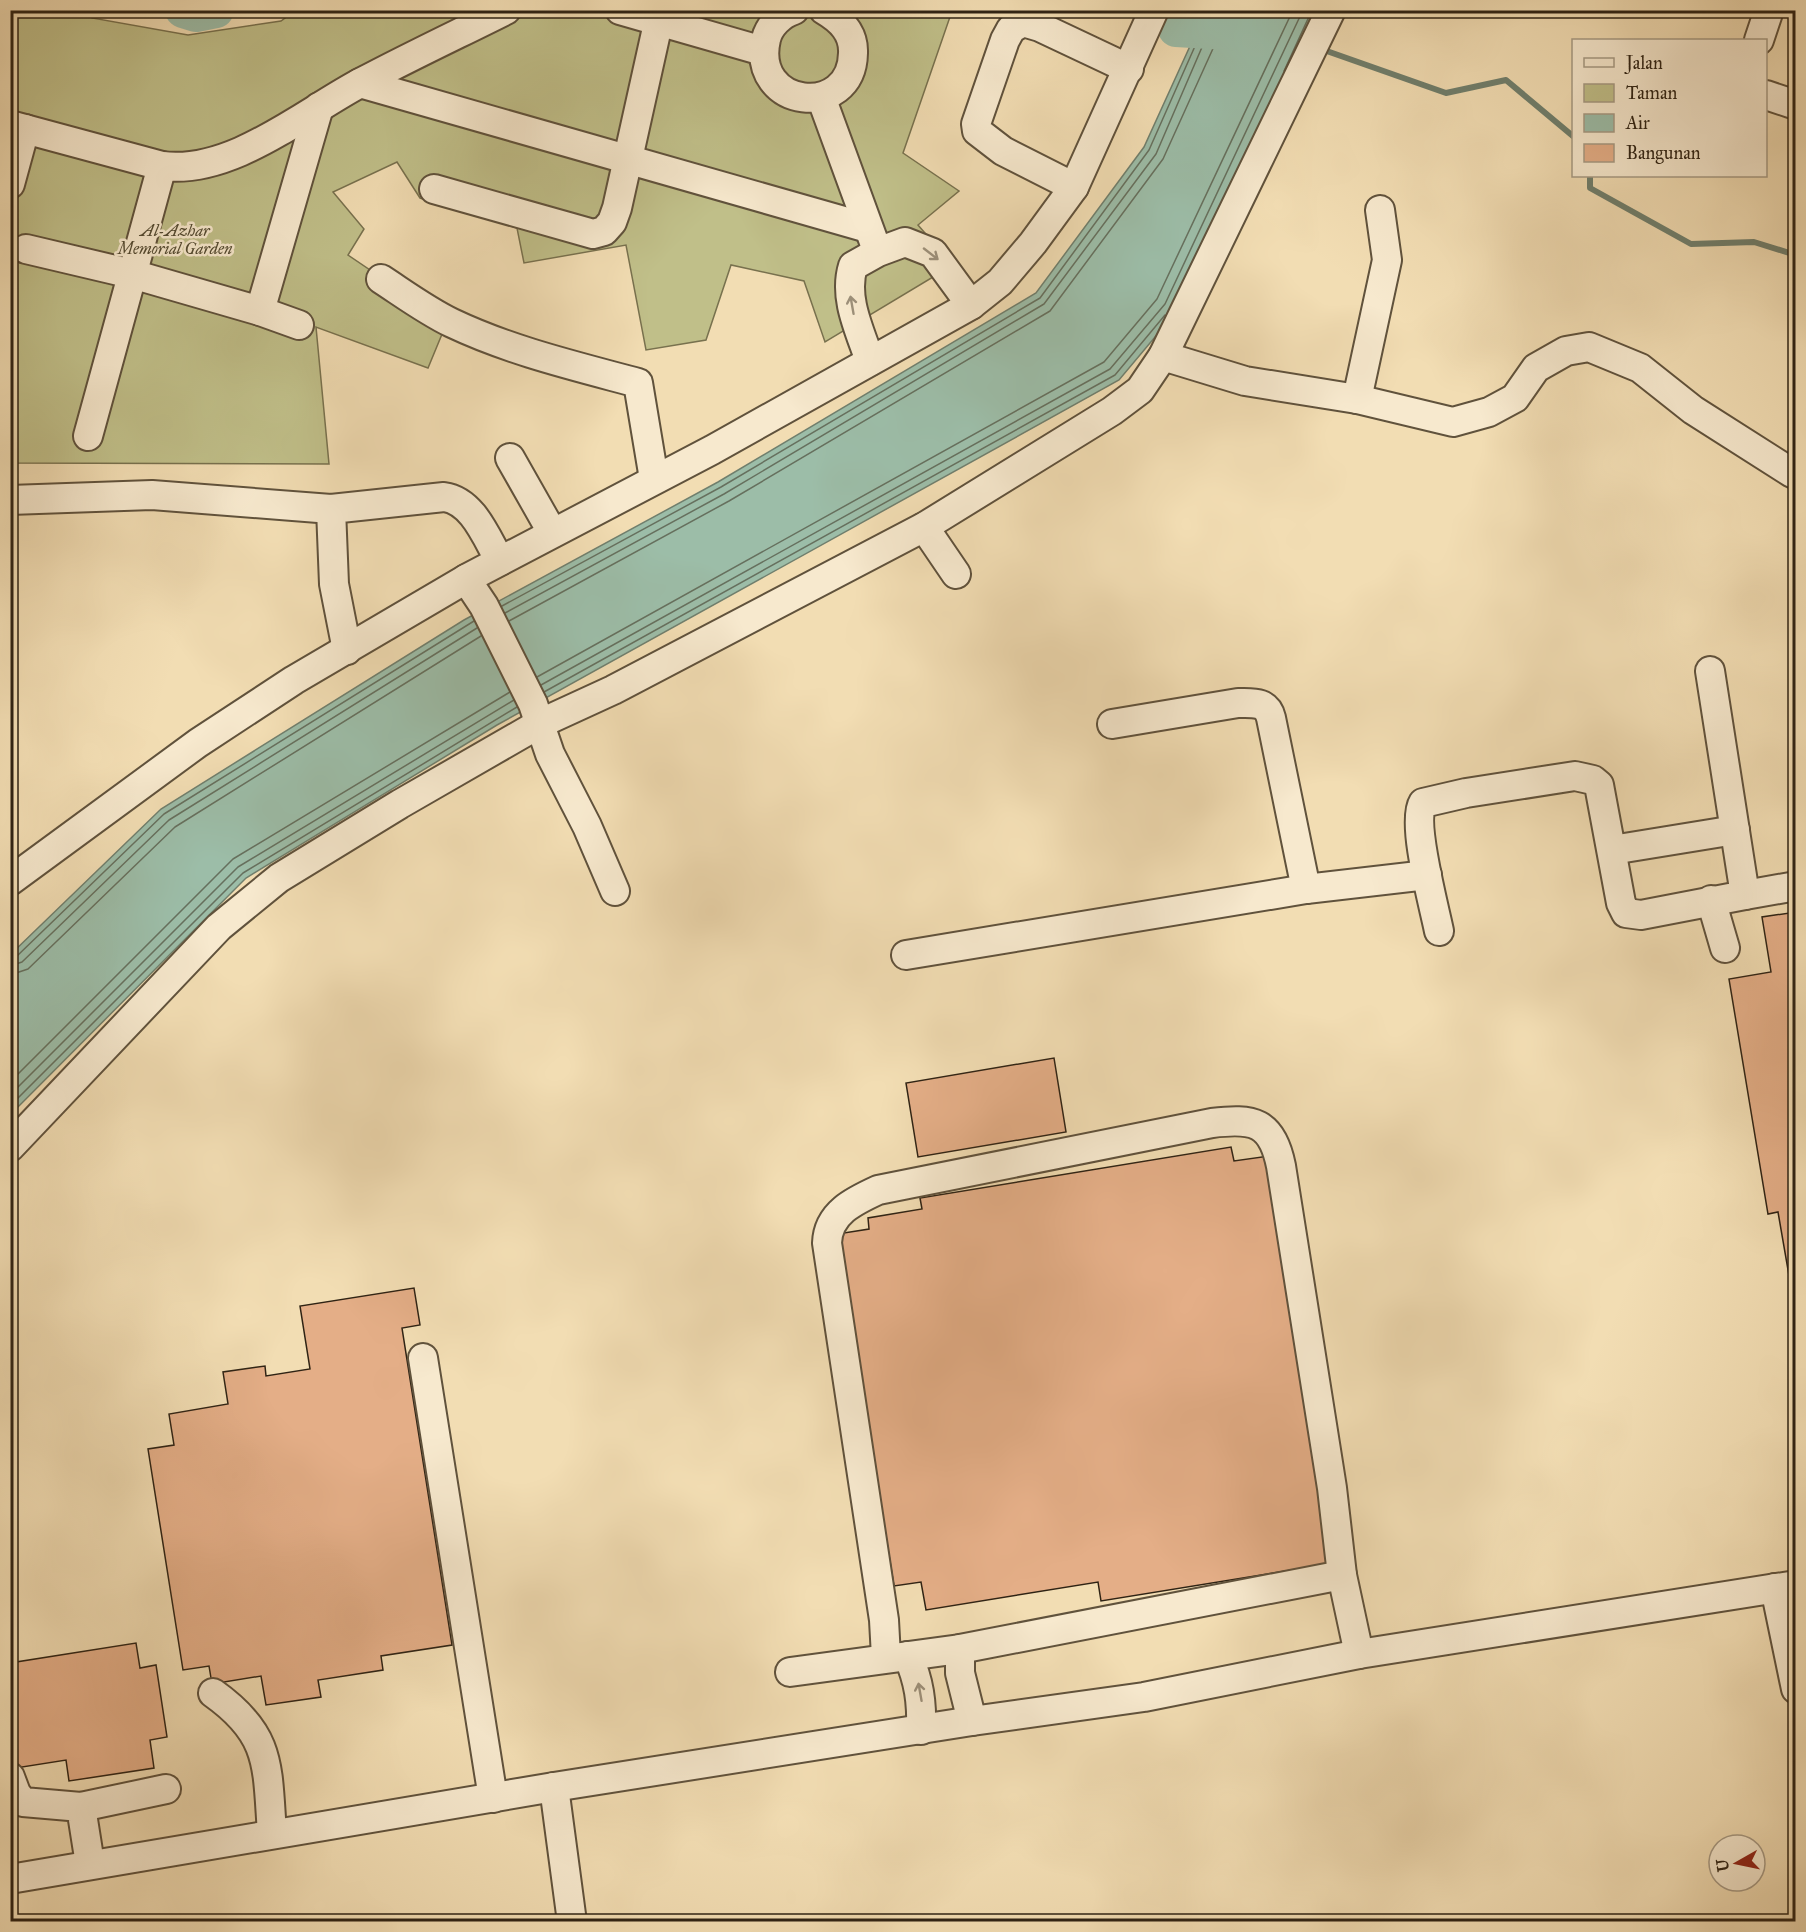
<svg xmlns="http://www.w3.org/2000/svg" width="1806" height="1932" font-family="'IM FELL Great Primer',serif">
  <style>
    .green { fill: #c0bf89; stroke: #78714e; stroke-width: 1.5 }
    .water { fill: #9cbda8; stroke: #707f6d; stroke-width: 1.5 }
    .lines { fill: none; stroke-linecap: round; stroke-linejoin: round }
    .shore { stroke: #66705e; stroke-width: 1.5 }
    .stream { stroke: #707f6d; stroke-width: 6 }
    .river { stroke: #9cbda8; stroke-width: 36 }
    .building { fill: #e4ae87; stroke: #2f2314; stroke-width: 1.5 }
    .minor-casing { stroke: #60523c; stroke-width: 32 }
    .minor { stroke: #f7e9ce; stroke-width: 28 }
    .oneway { stroke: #9d907a }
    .labels { text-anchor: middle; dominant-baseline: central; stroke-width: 5; stroke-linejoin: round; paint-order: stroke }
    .park-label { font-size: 16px; font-style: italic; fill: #534a31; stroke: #f7e9ce }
  </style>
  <rect width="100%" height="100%" fill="#f2ddb3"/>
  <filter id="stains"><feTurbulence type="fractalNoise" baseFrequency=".00333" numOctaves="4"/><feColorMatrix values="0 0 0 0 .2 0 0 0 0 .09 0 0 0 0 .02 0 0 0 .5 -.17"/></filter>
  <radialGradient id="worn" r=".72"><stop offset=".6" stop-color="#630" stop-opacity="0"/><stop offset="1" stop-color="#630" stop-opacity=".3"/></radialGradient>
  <!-- green -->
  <polygon class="green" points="296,10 952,11 903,153 959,191 918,225 953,265 825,342 804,281 731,265 706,340 646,350 626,245 524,263 517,228 420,198 397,162 333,192 364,229 348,255 447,322 428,368 316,327 329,464 11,463 11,11 93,11 92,18 188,35 281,21"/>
  <!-- water -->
  <polygon class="water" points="1206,11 1318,11 1176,312 1119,380 497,725 246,878 11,1114 11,954 161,809 464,620 718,482 1036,293 1144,147"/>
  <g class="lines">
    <!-- shore -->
    <g class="shore">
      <polyline points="1284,71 1312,10"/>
      <polyline points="502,606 721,487 1040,298 1149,150 1211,10"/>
      <polyline points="505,613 724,494 1044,304 1156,154 1218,10"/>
      <polyline points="509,621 729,501 1050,311 1163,159 1225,22 1227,10"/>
      <polyline points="537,677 1104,362 1157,299 1293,10"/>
      <polyline points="541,685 1110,369 1165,304 1303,10"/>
      <polyline points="544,692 1115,375 1165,315"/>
      <polyline points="10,958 17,956 164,814 474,621"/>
      <polyline points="10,966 22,962 169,820 477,628"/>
      <polyline points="10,975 28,969 175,827 481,636"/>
      <polyline points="10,1082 233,859 510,692"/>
      <polyline points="10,1095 238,867 514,700"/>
      <polyline points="10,1106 243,873 517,707"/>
    </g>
    <!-- stream -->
    <g class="stream">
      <polyline points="1321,49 1446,93 1506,80 1574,137"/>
      <polyline points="1590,176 1590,188 1691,244 1754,242 1796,255"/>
    </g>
    <!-- river -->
    <g class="river">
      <polyline points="183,10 196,14 216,10"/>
      <polyline points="1176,29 1244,33"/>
    </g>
  </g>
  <!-- building -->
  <g class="building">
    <polygon points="1796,912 1796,1316 1778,1212 1768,1214 1729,979 1771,972 1762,917"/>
    <polygon points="1054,1058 1066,1132 918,1157 906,1083"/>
    <polygon points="1231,1147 1234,1161 1269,1156 1335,1563 1101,1601 1098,1582 926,1610 921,1582 894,1586 837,1234 869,1229 868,1218 922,1209 920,1198"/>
    <polygon points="414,1288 420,1325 402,1328 452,1645 381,1656 383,1670 318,1680 321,1697 266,1705 261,1676 212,1684 209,1666 183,1670 148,1449 174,1445 169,1414 228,1404 223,1372 265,1366 266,1376 310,1369 300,1306"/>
    <polygon points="136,1643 140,1668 156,1665 167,1737 150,1740 154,1768 69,1781 66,1760 16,1768 10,1730 10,1663"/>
  </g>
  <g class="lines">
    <defs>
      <g id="minor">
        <polyline points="620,10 763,51"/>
        <path d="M794,10c-13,4 -25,16 -28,29 -16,70 86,81 87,14 1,-20 -12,-33 -29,-43"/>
        <polyline points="1759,40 1769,10"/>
        <polyline points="360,83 868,228"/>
        <polyline points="1766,95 1796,105"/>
        <polyline points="821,97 874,242"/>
        <path d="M10,125l152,41c70,9 141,-53 200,-84 47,-25 96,-48 144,-72"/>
        <polyline points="10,184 25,129"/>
        <polyline points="1074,187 1003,151 977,131 976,124 1005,40 1011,29 1023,22 1040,27 1129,69"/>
        <polyline points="434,189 593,234 604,231 612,222 617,208 661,10"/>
        <polyline points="26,249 132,274 260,311"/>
        <path d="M381,279c23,15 46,32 71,44 59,28 123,43 186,60l16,96"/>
        <polyline points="299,325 260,311 319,107"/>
        <polyline points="1163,356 1245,381 1357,399 1453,422 1489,412 1515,398 1536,368 1566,351 1589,347 1640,368 1693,410 1792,473 1796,473"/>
        <path d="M870,361c-10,-30 -27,-63 -17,-95l25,-14 27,-10 28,11 38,52"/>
        <polyline points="1357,399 1387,260 1380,210"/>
        <polyline points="88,436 162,166"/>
        <polyline points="510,458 552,532"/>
        <polyline points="10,500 152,495 331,509"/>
        <polyline points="924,527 956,574"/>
        <polyline points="466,579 484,606 533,704 550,754 587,826 615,891"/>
        <path d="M347,650l-13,-66 -3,-75 113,-12c29,4 42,40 56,64"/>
        <path d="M1112,724l126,-21c15,0 29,-2 33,15l35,171"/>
        <polyline points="1612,850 1735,830"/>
        <polyline points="10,881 198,743 294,680 466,579 712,450 971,305 1000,282 1033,243 1074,187 1154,10"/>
        <polyline points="1745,895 1796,886"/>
        <polyline points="1711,900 1725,948"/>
        <path d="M1439,931c-5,-25 -28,-109 -16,-128l43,-10 109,-17 18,4 6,5 22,118 5,10 15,2 104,-20 -35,-224"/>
        <polyline points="906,955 1306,889 1427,875"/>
        <polyline points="10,1147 219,927 279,878 400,804 539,724 613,690 924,527 1112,411 1140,390 1163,356 1331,10"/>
        <polyline points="423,1358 493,1798"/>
        <polyline points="1342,1575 1359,1654"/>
        <polyline points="1775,1588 1796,1689"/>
        <polyline points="960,1649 960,1673 972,1721"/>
        <path d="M908,1656c11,25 14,46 13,74"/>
        <path d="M790,1672l170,-23 382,-74 -10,-87 -51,-322c-9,-45 -28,-48 -69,-43l-334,67c-24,11 -50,23 -51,53l57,377 2,37"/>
        <path d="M213,1693c59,42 54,73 59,140"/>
        <polyline points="10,1777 16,1793 23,1802 81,1807 90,1864"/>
        <polyline points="554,1787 572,1922"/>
        <polyline points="81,1807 166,1789"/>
        <polyline points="10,1879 554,1787 972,1721 1144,1697 1359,1654 1796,1585"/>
      </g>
    </defs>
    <!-- minor casing -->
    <use href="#minor" class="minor-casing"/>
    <!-- minor -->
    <use href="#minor" class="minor"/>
  </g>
  <!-- one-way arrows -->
  <defs><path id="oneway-shaft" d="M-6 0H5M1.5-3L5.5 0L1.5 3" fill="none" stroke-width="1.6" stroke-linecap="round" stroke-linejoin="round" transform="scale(1.5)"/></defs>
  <g class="oneway">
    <use href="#oneway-shaft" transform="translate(931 254) rotate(38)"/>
    <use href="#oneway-shaft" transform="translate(852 305) rotate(-100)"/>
    <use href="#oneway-shaft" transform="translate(920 1692) rotate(-100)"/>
  </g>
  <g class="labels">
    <!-- park labels -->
    <g class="park-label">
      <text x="175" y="230">Al-Azhar<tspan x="175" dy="18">Memorial Garden</tspan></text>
    </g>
  </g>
  <!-- margin -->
  <rect width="1806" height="1932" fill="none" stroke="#f2ddb3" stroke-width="36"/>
  <rect x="12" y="12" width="1782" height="1908" fill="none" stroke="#2f2314" stroke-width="3"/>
  <rect x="18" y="18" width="1770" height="1896" fill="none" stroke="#2f2314" stroke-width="1.5"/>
  <!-- legend -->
  <rect x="1572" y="39" width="195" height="138" fill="#f7e9ce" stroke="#a79a84" stroke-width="1.5"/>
  <rect x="1584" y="58" width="30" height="9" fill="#f7e9ce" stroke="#a79a84" stroke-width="1.5"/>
  <text x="1626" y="69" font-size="18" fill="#2f2314">Jalan</text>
  <rect x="1584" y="84" width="30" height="18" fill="#c0bf89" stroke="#a79a84" stroke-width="1.5"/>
  <text x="1626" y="99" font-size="18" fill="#2f2314">Taman</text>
  <rect x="1584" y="114" width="30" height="18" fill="#9cbda8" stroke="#a79a84" stroke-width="1.5"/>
  <text x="1626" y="129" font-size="18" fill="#2f2314">Air</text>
  <rect x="1584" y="144" width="30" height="18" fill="#e4ae87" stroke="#a79a84" stroke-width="1.5"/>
  <text x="1626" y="159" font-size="18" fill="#2f2314">Bangunan</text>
  <!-- north arrow -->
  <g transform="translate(1737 1863) rotate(261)"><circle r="28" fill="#f7e9ce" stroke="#a79a84" stroke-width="1.5"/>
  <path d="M0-4.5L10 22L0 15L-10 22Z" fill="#8f2418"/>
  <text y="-9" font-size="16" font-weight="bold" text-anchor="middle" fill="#2f2314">U</text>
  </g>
  <rect width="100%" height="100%" filter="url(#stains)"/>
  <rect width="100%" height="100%" fill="url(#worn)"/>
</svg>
